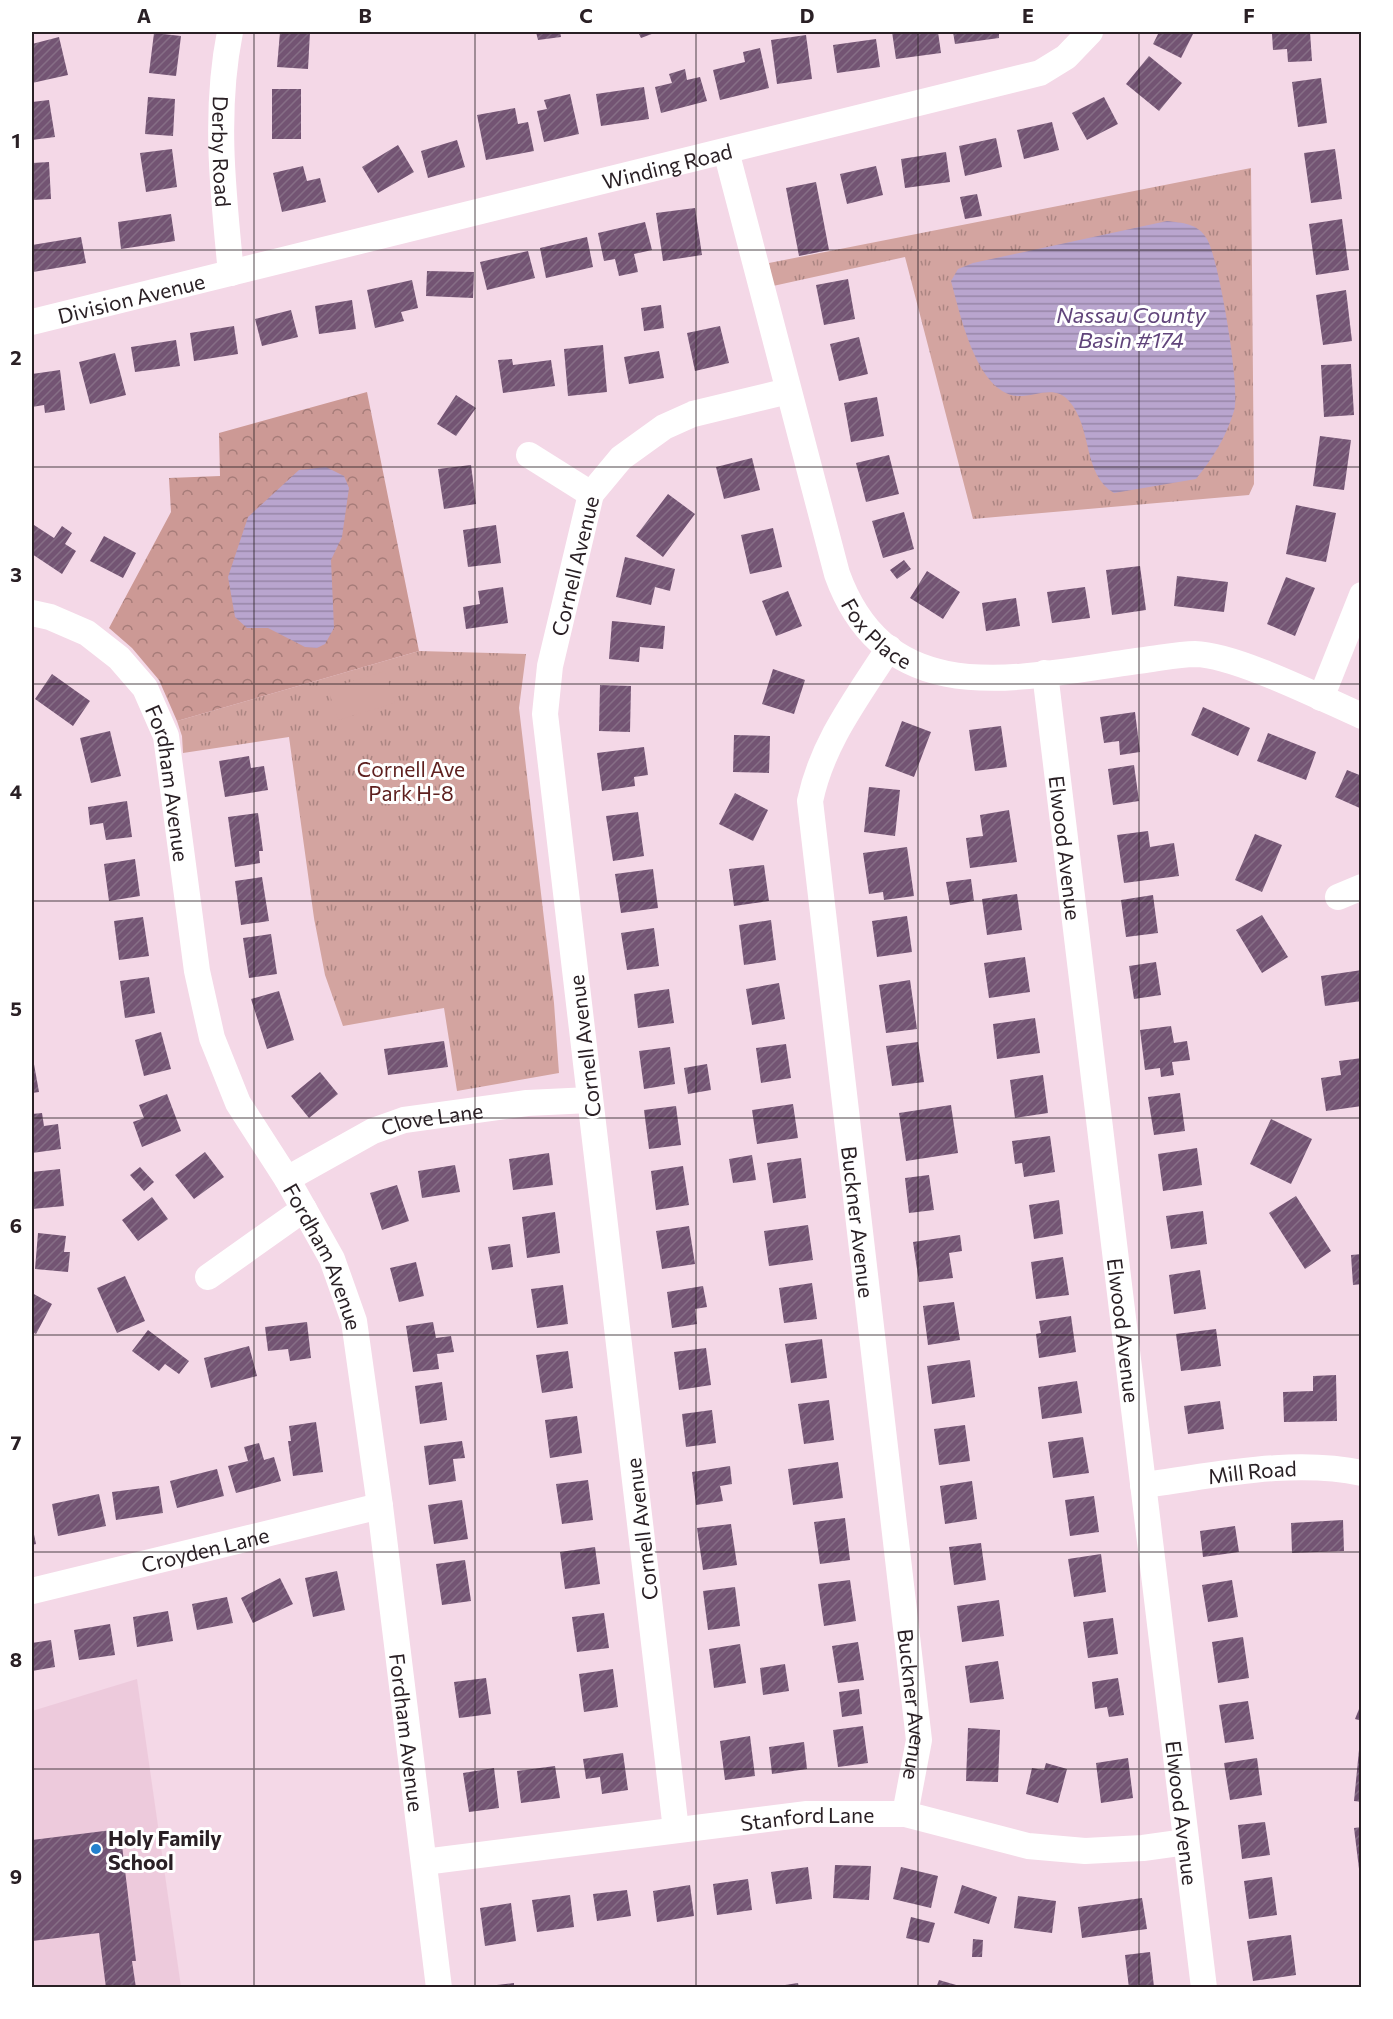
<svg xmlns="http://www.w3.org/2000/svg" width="1393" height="2019" font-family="Commissioner,sans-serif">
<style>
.built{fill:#edcadc}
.grass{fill:url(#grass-tufts)}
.forest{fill:url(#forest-crowns)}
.pitch{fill:#d3a4a0}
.water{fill:url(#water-rules)}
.building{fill:url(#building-hatch)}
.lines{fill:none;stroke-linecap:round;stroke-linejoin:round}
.minor{stroke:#fff;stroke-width:26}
.grid{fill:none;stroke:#2a2025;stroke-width:1.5;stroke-opacity:0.55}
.poi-dot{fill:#2380cd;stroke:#fff;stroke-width:2}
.labels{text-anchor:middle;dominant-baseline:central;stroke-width:6;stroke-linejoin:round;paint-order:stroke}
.street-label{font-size:21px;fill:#2a2025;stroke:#fff}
.park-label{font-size:21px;fill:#5e201f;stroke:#fff}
.poi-label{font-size:21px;font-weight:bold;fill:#2a2025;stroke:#fff;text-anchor:start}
.water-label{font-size:22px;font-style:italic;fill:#61457b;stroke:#fff}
.neatline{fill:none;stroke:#2a2025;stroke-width:2}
.grid-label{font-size:20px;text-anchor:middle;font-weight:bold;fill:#2a2025}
</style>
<defs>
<pattern id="grass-tufts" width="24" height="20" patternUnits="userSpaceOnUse" patternTransform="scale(1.5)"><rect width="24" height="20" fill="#d3a4a0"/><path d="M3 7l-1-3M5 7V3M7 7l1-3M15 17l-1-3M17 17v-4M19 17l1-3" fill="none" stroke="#ab8582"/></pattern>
<pattern id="forest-crowns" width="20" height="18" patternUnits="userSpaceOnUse" patternTransform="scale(1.5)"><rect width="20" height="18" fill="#cc9995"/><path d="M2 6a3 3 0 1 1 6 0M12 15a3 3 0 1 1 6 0" fill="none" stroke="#a67c79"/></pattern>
<pattern id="water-rules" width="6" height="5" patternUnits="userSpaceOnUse" patternTransform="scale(1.5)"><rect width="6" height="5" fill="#b9a5ce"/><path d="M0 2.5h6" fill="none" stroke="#9786a7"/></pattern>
<pattern id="building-hatch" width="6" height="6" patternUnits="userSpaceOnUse" patternTransform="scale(1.5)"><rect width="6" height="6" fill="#735473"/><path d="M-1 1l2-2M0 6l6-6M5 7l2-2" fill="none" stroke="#866e86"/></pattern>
</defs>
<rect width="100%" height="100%" fill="#f4d8e7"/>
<path class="built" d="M137,1679L181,1987L32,1988V1711Z"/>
<path class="grass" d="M1251,168L1254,484L1249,495L973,519L905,257L773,286L769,263Z
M419,651L526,654L519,708L554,1003L559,1073L457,1091L444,1008L343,1026L325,975L314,918L289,737L183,753L182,736L177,721Z"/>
<path class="forest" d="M367,392L419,651L177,721L159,680L132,648L109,628L171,512L169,478L220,476L219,433Z"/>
<path class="pitch" d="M385,671L395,703L338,720L328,689Z"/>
<path class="water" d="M1167,221C1182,223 1198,223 1207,239C1219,259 1241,390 1234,411C1226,437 1213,458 1196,479L1114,493C1082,474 1093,428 1069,401C1055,384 1035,397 1017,396C976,392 960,313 951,281L958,269L973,263Z
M326,467L344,476L349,488L342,537L331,560L334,628L325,644L317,648L305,647L268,628H247L235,617L228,577L248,517L299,470Z"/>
<path class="building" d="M280,32H310L308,69L277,67Z
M536,32H560L561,37L538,40Z
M638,32H657L641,38Z
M892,32H938L941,53L896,59Z
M953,32H999V38L955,44Z
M1159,32H1194L1181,58L1153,44Z
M1282,32H1310L1312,61L1288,62L1287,49L1273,50L1272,34H1282Z
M154,33L181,36L176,76L149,73Z
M806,35L812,79L777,84L771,40Z
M59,37L68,75L32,83V44Z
M876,39L880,67L837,73L833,45Z
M760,48L769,88L720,100L713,70L745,62L743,52Z
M1149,56L1182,83L1159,111L1126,84Z
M685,69L687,80L700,77L707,101L661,113L655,87L672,83L669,74Z
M1321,78L1327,123L1298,127L1292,82Z
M644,87L649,119L601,126L596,94Z
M272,89H301V139H272Z
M570,94L579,134L544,142L537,111L547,109L544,100Z
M148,97L175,99L173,136L145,134Z
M1104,97L1118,124L1087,140L1072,113Z
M49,100L55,137L32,140V102Z
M515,108L518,124L528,122L534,151L486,160L477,115Z
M1052,122L1059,150L1024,159L1017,130Z
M996,138L1002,167L965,176L959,146Z
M457,140L465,167L428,178L421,151Z
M398,145L414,172L378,193L362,167Z
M172,149L177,187L146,192L140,153Z
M1335,149L1342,199L1311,203L1304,153Z
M946,152L950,182L905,188L901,159Z
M49,162L51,199L32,200V163Z
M303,166L307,181L320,178L326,202L282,212L273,173Z
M876,166L883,195L847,204L840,174Z
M816,182L829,250L799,256L786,188Z
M977,194L982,216L965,219L960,197Z
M695,208L702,255L663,261L656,213Z
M171,214L175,241L121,249L118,222Z
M1342,219L1349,270L1316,275L1309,224Z
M645,222L652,250L634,254L638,272L619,276L615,259L604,261L598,233Z
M81,237L86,263L33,272L32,245Z
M587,237L593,267L546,278L540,248Z
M528,251L535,278L487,290L480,262Z
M427,271L474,272L473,298L426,296Z
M848,279L855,319L824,325L816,285Z
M412,280L418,308L401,312L404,321L375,328L367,290Z
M1346,290L1352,341L1323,345L1316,295Z
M352,300L356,329L319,334L315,306Z
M661,305L664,328L644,331L641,308Z
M291,310L298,337L262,346L255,319Z
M234,326L238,354L194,361L190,333Z
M720,326L729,363L695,371L687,333Z
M859,337L868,374L839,381L830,344Z
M176,340L180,366L135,372L131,347Z
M603,345L607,392L568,396L564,349Z
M659,351L664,378L629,384L624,357Z
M115,353L126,395L90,404L79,362Z
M512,359L513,365L551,360L555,386L503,393L498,360Z
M1351,364L1354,415L1324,417L1321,365Z
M60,370L65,410L45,413L44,405L32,407V374Z
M456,395L476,408L456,436L437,424Z
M877,397L884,436L851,442L844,403Z
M1320,436L1351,440L1344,490L1313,486Z
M889,455L899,494L866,502L856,463Z
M752,458L760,490L724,499L716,467Z
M471,465L476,504L444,509L438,469Z
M668,494L695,514L663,557L636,536Z
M1296,505L1336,513L1326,562L1286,554Z
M904,512L914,549L883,558L872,521Z
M34,525L54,538L62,526L72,533L65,544L76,551L62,574L32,554Z
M496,525L501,563L468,567L463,530Z
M773,528L782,567L750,574L741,535Z
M104,536L136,553L123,578L90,561Z
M625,557L675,569L670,591L655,587L651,605L616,597Z
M904,560L911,569L897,579L890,570Z
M1140,566L1146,610L1112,615L1106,570Z
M927,571L960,592L943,619L910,598Z
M1177,576L1228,582L1224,612L1174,606Z
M1286,577L1315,588L1295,636L1267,624Z
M503,587L508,623L466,629L463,607L480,604L478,591Z
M1085,587L1090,618L1052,623L1047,592Z
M788,591L802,626L776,636L762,601Z
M1016,598L1020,626L986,631L982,603Z
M612,621L665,626L663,649L640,647L639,662L609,659Z
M773,669L805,680L794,714L762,704Z
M52,674L90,701L73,726L35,699Z
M600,685L631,686L630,732L599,731Z
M1203,707L1250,728L1238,756L1191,735Z
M1135,712L1140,752L1120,755L1119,741L1104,743L1100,717Z
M902,721L931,732L914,777L885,766Z
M1001,726L1007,767L975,771L969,730Z
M110,731L121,776L91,783L80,738Z
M1268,733L1316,752L1306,780L1257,761Z
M734,735L770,736L769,773L733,772Z
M644,747L648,775L634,777L635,786L602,791L597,753Z
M249,756L251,768L264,766L268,790L225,797L219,761Z
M1134,765L1139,801L1113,805L1108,769Z
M1347,770L1362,776V809L1335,797Z
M869,787L900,790L895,836L864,832Z
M735,793L768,810L753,841L719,824Z
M127,801L132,837L106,840L103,823L90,825L88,807Z
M1009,810L1017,862L970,868L966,838L983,836L980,815Z
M638,812L644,856L613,861L606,816Z
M258,813L263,851H259L260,863L235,867L228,817Z
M1148,831L1150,847L1174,843L1179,876L1124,883L1117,835Z
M1255,834L1282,845L1262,892L1235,880Z
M907,847L914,896L884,900L883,892L869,894L863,853Z
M135,859L140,896L109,901L104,864Z
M764,865L769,901L734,906L729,869Z
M653,869L658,908L621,913L615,874Z
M262,877L269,921L241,925L235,881Z
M971,879L974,901L950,905L946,882Z
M1017,894L1022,930L987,935L982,899Z
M1153,895L1158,933L1126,937L1121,900Z
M1262,915L1288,957L1262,973L1236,930Z
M907,916L912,952L877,957L872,921Z
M143,917L149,956L119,960L114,921Z
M771,920L776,960L744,965L739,925Z
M654,928L659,966L627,970L621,933Z
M271,934L277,974L249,978L243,938Z
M1025,957L1030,992L989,998L984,963Z
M1156,962L1161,995L1134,999L1129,966Z
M1362,970V1001L1325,1006L1321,976Z
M149,977L155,1013L125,1018L120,981Z
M910,980L917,1029L886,1033L879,985Z
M779,983L785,1019L752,1025L746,989Z
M669,989L674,1023L638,1028L634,994Z
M279,991L294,1040L267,1049L251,999Z
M1035,1018L1040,1053L997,1059L993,1024Z
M1171,1026L1174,1043L1187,1041L1190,1060L1172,1062L1174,1075L1161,1077L1160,1068L1145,1070L1140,1030Z
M161,1032L171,1069L144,1076L135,1040Z
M444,1041L448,1067L388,1075L384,1049Z
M918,1042L924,1082L892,1086L886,1046Z
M786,1044L791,1078L761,1083L756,1048Z
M670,1047L675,1084L644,1089L639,1051Z
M32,1053L39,1092L32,1093Z
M1362,1058V1106L1326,1111L1321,1078L1341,1075L1339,1061Z
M707,1064L711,1090L688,1094L684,1068Z
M320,1072L338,1094L309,1118L291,1096Z
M1043,1075L1048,1113L1015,1118L1010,1080Z
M1180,1093L1185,1131L1154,1135L1148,1097Z
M167,1094L181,1131L142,1147L133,1122L144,1118L139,1105Z
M793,1104L798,1138L757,1144L752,1110Z
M951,1105L958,1153L906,1161L899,1113Z
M676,1106L681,1145L649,1149L644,1110Z
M42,1113L44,1126L58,1124L61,1149L32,1153V1114Z
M1271,1119L1312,1139L1291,1184L1250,1164Z
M1050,1136L1055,1172L1024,1177L1022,1163L1015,1164L1012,1141Z
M1197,1148L1202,1185L1163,1191L1158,1154Z
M205,1152L224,1177L194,1199L175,1175Z
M549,1153L553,1185L513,1190L509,1159Z
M752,1155L756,1180L733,1183L729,1159Z
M801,1158L806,1198L773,1203L767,1163Z
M455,1165L460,1192L422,1198L418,1171Z
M683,1166L689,1205L656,1210L651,1171Z
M140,1167L154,1182L144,1191L130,1175Z
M60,1169L64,1206L32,1209V1172Z
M929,1175L934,1210L909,1213L905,1178Z
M397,1185L409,1221L382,1230L370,1193Z
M1296,1196L1331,1251L1305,1269L1269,1213Z
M152,1197L168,1219L138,1241L122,1220Z
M1059,1200L1063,1234L1034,1239L1029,1205Z
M1203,1211L1207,1244L1171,1249L1166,1216Z
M555,1212L560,1253L527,1258L522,1217Z
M808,1225L813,1260L769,1266L764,1231Z
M689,1226L695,1264L662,1269L656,1231Z
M38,1233L66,1236L64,1252H70L68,1272L35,1269Z
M960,1235L962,1251L949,1253L953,1278L919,1282L913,1242Z
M510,1244L513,1267L492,1270L488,1247Z
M1362,1254V1284L1353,1285L1351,1255Z
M1063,1257L1069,1295L1036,1299L1031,1262Z
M416,1262L424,1296L399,1302L390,1268Z
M1200,1270L1206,1309L1174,1314L1169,1275Z
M125,1276L145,1321L117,1333L97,1288Z
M812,1283L817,1319L784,1323L779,1288Z
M563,1285L568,1324L537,1328L531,1289Z
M703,1286L707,1307L695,1309L697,1324L672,1328L667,1292Z
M32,1293L52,1304L36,1334L32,1332Z
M954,1302L960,1340L928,1345L923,1306Z
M1071,1316L1076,1352L1039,1358L1036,1334L1041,1333L1039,1321Z
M307,1322L311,1358L290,1361L288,1349L268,1351L265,1327Z
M433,1322L436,1338L451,1336L454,1352L437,1354L439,1369L413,1372L406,1326Z
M1216,1329L1221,1366L1181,1371L1176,1334Z
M148,1330L189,1361L179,1374L165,1364L159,1371L132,1351Z
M822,1339L827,1378L791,1383L785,1344Z
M249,1346L257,1376L211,1388L204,1358Z
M706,1348L711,1385L679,1390L674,1352Z
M568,1351L573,1388L542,1393L536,1355Z
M970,1360L975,1397L932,1404L927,1366Z
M1336,1375L1337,1421L1284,1422L1283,1392L1313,1391V1376Z
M1077,1381L1082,1413L1042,1419L1038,1387Z
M442,1382L447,1420L420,1424L415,1386Z
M829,1400L834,1440L804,1444L798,1404Z
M1220,1401L1224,1429L1188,1434L1184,1406Z
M712,1410L716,1443L686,1447L682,1414Z
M577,1416L582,1453L550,1458L545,1420Z
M316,1422L323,1472L293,1476L288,1441H291L289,1426Z
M965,1425L970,1461L939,1465L934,1429Z
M1083,1437L1089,1473L1053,1478L1048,1442Z
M462,1441L465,1458L453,1459L456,1481L429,1485L424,1446Z
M259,1443L264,1460L274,1457L281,1481L236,1493L228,1466L248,1461L244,1447Z
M838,1462L843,1498L793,1505L788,1469Z
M730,1466L732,1484L720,1486L723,1501L696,1505L692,1472Z
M217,1469L224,1496L177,1508L170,1481Z
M588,1480L593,1520L562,1524L556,1484Z
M972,1481L977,1519L945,1524L940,1486Z
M159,1486L163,1513L116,1520L112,1492Z
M99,1494L106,1526L58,1536L52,1504Z
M1094,1496L1099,1532L1070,1536L1065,1500Z
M462,1500L468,1539L434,1544L428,1505Z
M845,1518L850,1560L820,1564L814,1522Z
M1343,1520L1344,1551L1292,1553L1291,1523Z
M731,1524L737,1565L703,1570L697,1528Z
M32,1525L36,1544L32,1545Z
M1235,1526L1239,1552L1203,1557L1200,1531Z
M981,1543L986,1580L954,1585L949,1547Z
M595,1547L600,1584L565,1589L560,1552Z
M1101,1554L1106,1592L1074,1597L1068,1559Z
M465,1560L471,1601L442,1605L436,1564Z
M337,1571L345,1610L313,1617L305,1578Z
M280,1578L293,1604L253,1623L241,1598Z
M850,1580L856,1621L824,1626L818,1584Z
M1232,1580L1238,1617L1208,1622L1202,1585Z
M735,1587L740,1626L708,1630L703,1591Z
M227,1597L233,1623L197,1630L192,1604Z
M999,1600L1004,1636L962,1642L957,1606Z
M168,1611L173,1641L137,1647L133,1617Z
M604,1613L609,1648L577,1652L572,1617Z
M1113,1618L1118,1654L1088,1658L1083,1622Z
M110,1624L115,1655L79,1660L74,1630Z
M1243,1637L1249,1678L1218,1683L1212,1642Z
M51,1640L55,1667L32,1671V1643Z
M858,1642L864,1680L838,1683L832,1646Z
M740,1644L746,1683L714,1688L709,1649Z
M998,1661L1004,1699L970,1703L965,1666Z
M785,1664L789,1691L763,1695L760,1668Z
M613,1669L618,1707L584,1712L579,1674Z
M486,1678L491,1714L459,1718L454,1682Z
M1118,1678L1124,1715L1109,1717L1107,1707L1095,1709L1092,1682Z
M859,1689L862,1714L842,1717L839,1692Z
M1248,1701L1254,1739L1225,1743L1219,1705Z
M1361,1704H1362V1721L1355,1719Z
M863,1726L868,1763L838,1767L833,1730Z
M968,1728L1000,1730L998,1782L966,1781Z
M750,1736L755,1776L725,1780L720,1741Z
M804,1742L807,1769L772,1774L769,1747Z
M1359,1750L1362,1751V1802L1354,1801Z
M623,1753L628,1790L602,1794L600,1777L586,1779L583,1759Z
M1128,1758L1133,1798L1101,1803L1096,1763Z
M1257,1758L1262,1795L1230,1800L1224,1763Z
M1046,1763L1067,1769L1058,1803L1026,1794L1032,1768L1044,1770Z
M555,1766L560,1798L521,1803L517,1771Z
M494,1768L499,1808L469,1812L463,1773Z
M1265,1822L1270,1855L1242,1859L1238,1825Z
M1362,1827V1877H1360L1354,1828Z
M120,1829L136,1961H132L136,1988H106L99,1933L32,1941V1840Z
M835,1865L871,1866L869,1900L833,1898Z
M808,1867L812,1899L776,1904L771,1872Z
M901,1867L938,1876L931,1908L893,1899Z
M1272,1877L1277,1915L1249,1919L1244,1881Z
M748,1879L752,1910L717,1915L713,1884Z
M690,1885L694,1916L657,1922L653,1891Z
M962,1885L997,1897L989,1924L954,1913Z
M627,1890L631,1916L597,1921L593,1894Z
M570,1895L574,1927L537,1932L532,1900Z
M1018,1896L1056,1901L1052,1933L1014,1928Z
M1142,1898L1147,1929L1082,1938L1078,1907Z
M511,1903L516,1941L485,1946L480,1908Z
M911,1917L935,1923L929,1943L906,1938Z
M1291,1935L1296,1975L1253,1981L1247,1941Z
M973,1939L983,1940L982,1957H972Z
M1150,1952L1154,1987L1129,1988L1125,1955Z
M939,1980L963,1987V1988H936Z
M514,1983V1988H489L488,1986Z
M798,1983L799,1988H785V1985Z"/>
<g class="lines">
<g class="minor">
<path id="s1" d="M230,32C214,112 223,192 231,273"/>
<path id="s2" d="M726,151L837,574C889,718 1028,675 1145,660C1161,658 1179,654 1195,654C1236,655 1321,698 1362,716"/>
<path id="s3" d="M32,322L1040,73L1066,57L1090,32"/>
<path d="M529,455L591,494"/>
<path id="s4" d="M32,613L50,617L87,633L119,658L145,688L166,736L197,971L212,1038L238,1103L287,1179L332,1259L354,1321L380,1506L439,1988"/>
<path id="s5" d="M889,648C857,698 822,743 810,801L919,1740L905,1814"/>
<path id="s6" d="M1045,673L1204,1988"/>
<path d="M1321,698L1362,595"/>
<path d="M1338,897L1362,887"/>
<path id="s7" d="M287,1179L373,1131L404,1120L527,1103L590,1100"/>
<path d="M208,1277L304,1209"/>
<path id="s8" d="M1143,1485C1214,1476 1291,1458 1362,1473"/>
<path id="s9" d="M32,1591L380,1506"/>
<path id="s10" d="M676,1830L545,714L550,666L591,494L621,458L664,427L693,414L788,391"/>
<path id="s11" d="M424,1862L807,1814H905L1028,1846L1085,1851L1143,1848L1186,1842"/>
</g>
</g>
<path class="grid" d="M254,32V1988M475,32V1988M696,32V1988M918,32V1988M1139,32V1988M32,250H1362M32,467H1362M32,684H1362M32,901H1362M32,1118H1362M32,1335H1362M32,1552H1362M32,1769H1362"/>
<circle class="poi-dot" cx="96" cy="1849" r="6"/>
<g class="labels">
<g class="street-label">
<text stroke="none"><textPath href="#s1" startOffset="120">Derby Road</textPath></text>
<text stroke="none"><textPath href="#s3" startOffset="654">Winding Road</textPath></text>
<text stroke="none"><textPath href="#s3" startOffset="102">Division Avenue</textPath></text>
<text stroke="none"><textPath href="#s10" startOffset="1275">Cornell Avenue</textPath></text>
<text stroke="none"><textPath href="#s2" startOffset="510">Fox Place</textPath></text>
<text stroke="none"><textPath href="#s4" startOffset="238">Fordham Avenue</textPath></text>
<text stroke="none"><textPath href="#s6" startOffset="176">Elwood Avenue</textPath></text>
<text transform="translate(584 1046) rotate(-97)">Cornell Avenue</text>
<text stroke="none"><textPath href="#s7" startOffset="159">Clove Lane</textPath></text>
<text stroke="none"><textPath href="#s5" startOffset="597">Buckner Avenue</textPath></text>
<text stroke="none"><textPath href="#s4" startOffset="744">Fordham Avenue</textPath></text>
<text stroke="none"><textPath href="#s6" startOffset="662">Elwood Avenue</textPath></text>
<text stroke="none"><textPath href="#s8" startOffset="110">Mill Road</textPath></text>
<text transform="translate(641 1529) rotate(-97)">Cornell Avenue</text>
<text stroke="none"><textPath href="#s9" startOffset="178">Croyden Lane</textPath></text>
<text stroke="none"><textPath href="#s5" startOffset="1083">Buckner Avenue</textPath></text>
<text stroke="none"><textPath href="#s4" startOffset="1230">Fordham Avenue</textPath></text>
<text stroke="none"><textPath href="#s6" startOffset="1148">Elwood Avenue</textPath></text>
<text stroke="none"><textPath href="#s11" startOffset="386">Stanford Lane</textPath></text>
</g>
<g class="park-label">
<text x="411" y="768">Cornell Ave<tspan x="411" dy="24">Park H-8</tspan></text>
</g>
<g class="poi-label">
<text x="108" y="1837">Holy Family<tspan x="108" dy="24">School</tspan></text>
</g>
<g class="water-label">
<text x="1131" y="314">Nassau County<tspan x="1131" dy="25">Basin #174</tspan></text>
</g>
</g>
<rect width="1393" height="2019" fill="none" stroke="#ffffff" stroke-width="66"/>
<rect x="33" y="33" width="1327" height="1953" class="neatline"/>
<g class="grid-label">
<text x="144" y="23">A</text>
<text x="365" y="23">B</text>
<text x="586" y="23">C</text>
<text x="807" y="23">D</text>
<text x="1028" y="23">E</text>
<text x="1249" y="23">F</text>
<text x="16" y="148">1</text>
<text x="16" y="365">2</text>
<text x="16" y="582">3</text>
<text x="16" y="799">4</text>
<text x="16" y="1016">5</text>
<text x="16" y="1233">6</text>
<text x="16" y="1450">7</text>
<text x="16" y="1667">8</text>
<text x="16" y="1884">9</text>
</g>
</svg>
